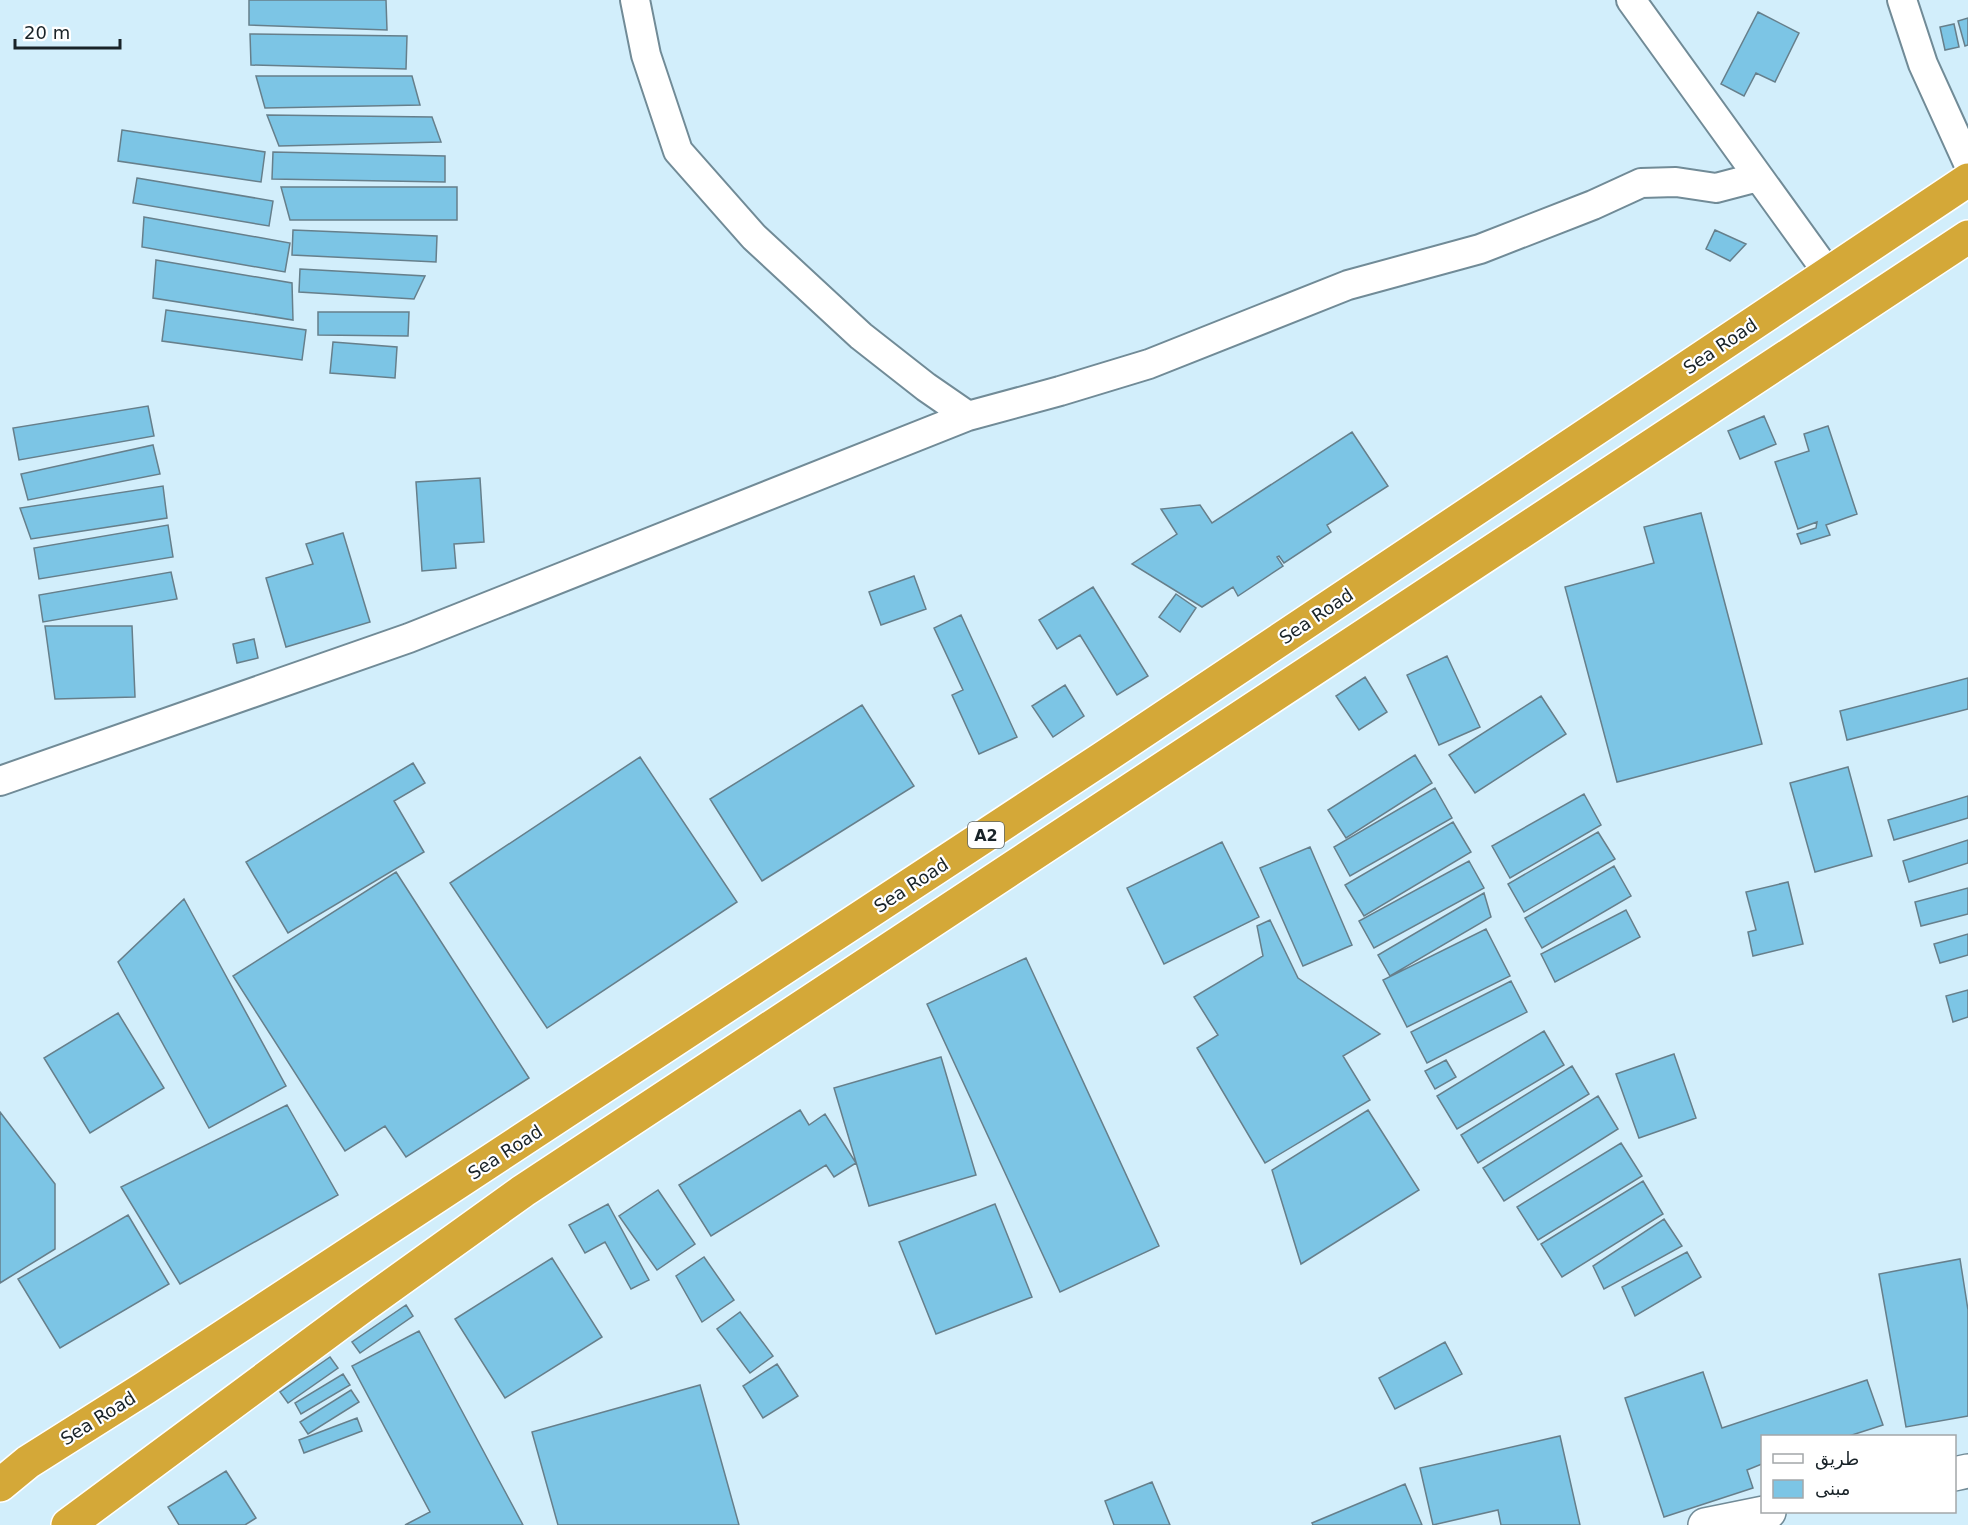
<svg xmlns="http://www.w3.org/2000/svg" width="1968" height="1525" font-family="'DejaVu Sans','Noto Naskh Arabic',sans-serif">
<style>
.building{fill:#7cc5e5;stroke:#667f8b;stroke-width:1.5}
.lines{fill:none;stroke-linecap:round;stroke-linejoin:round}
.minor-casing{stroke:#718b97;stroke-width:32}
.secondary-casing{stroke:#718b97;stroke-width:36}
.trunk-casing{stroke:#fff;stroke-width:36}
.minor{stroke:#fff;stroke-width:28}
.secondary{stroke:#fff;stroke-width:33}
.trunk{stroke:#d4a838;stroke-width:33}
.labels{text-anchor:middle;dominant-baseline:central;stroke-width:4.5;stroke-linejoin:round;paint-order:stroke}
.shield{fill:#fff;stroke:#5e6568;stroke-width:1.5}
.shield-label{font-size:16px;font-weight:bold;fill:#192328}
.street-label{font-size:18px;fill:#192328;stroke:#fff}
</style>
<rect width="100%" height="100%" fill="#d2eefb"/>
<path class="building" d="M249,0H386L387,30L249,25Z
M1758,12L1799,33L1775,82L1756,73L1744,96L1721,84Z
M1968,18V45L1965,46L1958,21Z
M1954,24L1959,47L1945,50L1940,27Z
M250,34L407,36L406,69L251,65Z
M256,76H412L420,105L265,108Z
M267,115L432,117L441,142L279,146Z
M122,130L265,152L261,182L118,161Z
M273,152L445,156V182L272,179Z
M137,178L273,201L269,226L133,203Z
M281,187H457V220H290Z
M144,217L290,243L285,272L142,247Z
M293,230L437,236L436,262L292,255Z
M1715,230L1746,244L1730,261L1706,249Z
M156,260L292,283L293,320L153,298Z
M300,269L425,276L414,299L299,292Z
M166,310L306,330L302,360L162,341Z
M318,312H409L408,336L318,335Z
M333,342L397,347L395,378L330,373Z
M148,406L154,436L19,460L13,428Z
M1764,416L1776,444L1740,459L1728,431Z
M1828,426L1857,514L1826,525L1830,535L1801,544L1797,534L1816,528L1817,522L1798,529L1775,462L1809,451L1804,434Z
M1352,432L1388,486L1327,525L1331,532L1284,563L1279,556L1277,557L1283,566L1238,596L1233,587L1202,607L1132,564L1177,534L1161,509L1200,505L1212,523Z
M153,445L160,474L28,500L21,474Z
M480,478L484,542L454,544L456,568L422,571L416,482Z
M163,486L167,518L31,539L20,508Z
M1701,513L1762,744L1617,782L1565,587L1654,563L1644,527Z
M168,525L173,557L39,579L34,548Z
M343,533L370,622L286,647L266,578L313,564L306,544Z
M171,572L177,599L43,622L39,595Z
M914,576L926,609L881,625L869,592Z
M1093,587L1148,676L1117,695L1080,635L1057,649L1039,620Z
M1176,594L1196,608L1180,632L1159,617Z
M961,615L1017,737L979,754L952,695L963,690L934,628Z
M45,626H132L135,697L55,699Z
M254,639L258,658L237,663L233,644Z
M1447,656L1480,727L1439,745L1407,675Z
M1365,677L1387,712L1359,730L1336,696Z
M1968,678V709L1847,740L1840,711Z
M1065,685L1084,716L1053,737L1032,706Z
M1541,696L1566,734L1475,793L1449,755Z
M862,705L914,786L762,881L710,799Z
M1415,755L1432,783L1346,838L1328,810Z
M640,757L737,902L547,1028L450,883Z
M413,763L425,783L394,801L424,852L288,933L246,862Z
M1848,767L1872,856L1815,872L1790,783Z
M1435,788L1452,818L1350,876L1334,847Z
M1584,794L1601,825L1510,878L1492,846Z
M1968,796V818L1894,840L1888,820Z
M1453,822L1471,852L1364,916L1345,885Z
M1598,832L1615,859L1524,912L1508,884Z
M1968,840V863L1909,882L1903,861Z
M1222,842L1259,917L1164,964L1127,888Z
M1310,847L1352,945L1303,966L1260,868Z
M1469,861L1484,888L1374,948L1359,921Z
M1614,866L1631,896L1542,948L1525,918Z
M396,872L529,1078L406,1157L385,1126L345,1151L233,976Z
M1788,882L1803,944L1753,956L1748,932L1756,930L1746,892Z
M1968,888V914L1921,926L1915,902Z
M1484,893L1491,917L1390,976L1378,955Z
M184,899L286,1086L209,1128L118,962Z
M1626,910L1640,937L1555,982L1541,954Z
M1270,920L1298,978L1380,1034L1343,1056L1370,1100L1265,1163L1197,1048L1218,1035L1194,997L1263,956L1257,926Z
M1486,929L1510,976L1407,1027L1383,980Z
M1968,934V955L1940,963L1934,944Z
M1026,958L1159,1246L1060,1292L927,1004Z
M1511,981L1527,1012L1427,1063L1411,1032Z
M1968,990V1017L1953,1022L1946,996Z
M118,1013L164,1088L90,1133L44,1058Z
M1544,1031L1564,1065L1457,1129L1437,1096Z
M1674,1054L1696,1118L1639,1138L1616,1074Z
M941,1057L976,1175L869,1206L834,1088Z
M1446,1060L1456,1077L1435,1089L1425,1071Z
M1572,1066L1589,1094L1478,1163L1461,1135Z
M1598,1096L1618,1129L1504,1201L1483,1168Z
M287,1105L338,1195L180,1284L121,1187Z
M800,1110L809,1125L825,1114L856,1163L834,1177L826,1165L711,1236L679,1185Z
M1368,1110L1419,1190L1301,1264L1272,1170Z
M0,1112L55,1184V1249L0,1283Z
M1621,1143L1642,1176L1538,1240L1517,1207Z
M1643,1181L1663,1214L1562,1277L1541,1244Z
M658,1190L695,1244L657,1270L619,1216Z
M608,1204L649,1280L631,1289L605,1242L585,1253L569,1225Z
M995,1204L1032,1297L936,1334L899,1242Z
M128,1215L169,1284L60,1348L18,1279Z
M1664,1219L1682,1246L1604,1289L1593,1266Z
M1687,1252L1701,1277L1635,1316L1622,1287Z
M704,1257L734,1300L702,1322L676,1276Z
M552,1258L602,1337L505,1398L455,1319Z
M1960,1259L1968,1310V1416L1906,1427L1879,1274Z
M406,1305L413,1316L360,1353L352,1342Z
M740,1312L773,1356L750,1373L717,1329Z
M419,1331L523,1525H405L430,1512L352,1366Z
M1445,1342L1462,1374L1395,1409L1379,1378Z
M330,1357L338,1368L288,1403L280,1392Z
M777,1364L798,1396L763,1418L743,1386Z
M1703,1372L1722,1428L1867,1380L1883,1425L1849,1436H1762V1464L1747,1470L1753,1488L1664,1517L1625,1398Z
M343,1374L350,1385L301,1414L295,1403Z
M700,1385L739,1525H558L532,1432Z
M351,1390L359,1402L308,1434L300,1422Z
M357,1418L362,1431L304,1453L299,1440Z
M1560,1436L1580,1525H1501L1498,1510L1433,1525L1420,1468Z
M226,1471L256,1518L245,1525H179L168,1507Z
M1152,1482L1170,1525H1114L1105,1501Z
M1405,1484L1422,1525H1313L1312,1523Z"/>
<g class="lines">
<g class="minor-casing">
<path id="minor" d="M635,0L646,55L678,151L754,237L861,336L926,387L968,416L1060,391L1149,364L1348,285L1480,249L1593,205L1641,183L1676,182L1716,188L1758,177
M1631,0L1828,273
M1902,0L1923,64L1968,163
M0,781L409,638L968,416"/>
</g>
<g class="secondary-casing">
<path id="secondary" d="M1954,1474L1968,1471
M1705,1525L1769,1512"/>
</g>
<g class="trunk-casing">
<path id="trunk" d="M0,1485L28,1462L145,1388L1103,758L1968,180
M68,1525L363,1306L523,1191L1968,237"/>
</g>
<use href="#minor" class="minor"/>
<use href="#secondary" class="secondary"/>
<use href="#trunk" class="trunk"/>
</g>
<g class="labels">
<rect class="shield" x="968" y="822" width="36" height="26" rx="4.5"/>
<g class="shield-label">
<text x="986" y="835">A2</text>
</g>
<g class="street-label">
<text transform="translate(1720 346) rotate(-34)">Sea Road</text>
<text transform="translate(1316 616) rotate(-34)">Sea Road</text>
<text transform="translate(911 885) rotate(-33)">Sea Road</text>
<text transform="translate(505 1152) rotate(-33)">Sea Road</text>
<text transform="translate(98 1418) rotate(-32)">Sea Road</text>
</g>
</g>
<rect x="1761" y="1435" width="195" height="78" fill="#ffffff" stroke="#a3a7a9" stroke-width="1.5"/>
<rect x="1773" y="1454" width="30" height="9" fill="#ffffff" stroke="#a3a7a9" stroke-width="1.5"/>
<text x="1815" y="1465" font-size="18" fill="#192328">طريق</text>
<rect x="1773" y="1480" width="30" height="18" fill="#7cc5e5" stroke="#a3a7a9" stroke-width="1.5"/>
<text x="1815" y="1495" font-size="18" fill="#192328">مبنى</text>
<path d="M15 39v9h105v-9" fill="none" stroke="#192328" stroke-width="3"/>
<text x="24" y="39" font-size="18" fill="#192328" stroke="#ffffff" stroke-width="4.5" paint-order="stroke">20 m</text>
</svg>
